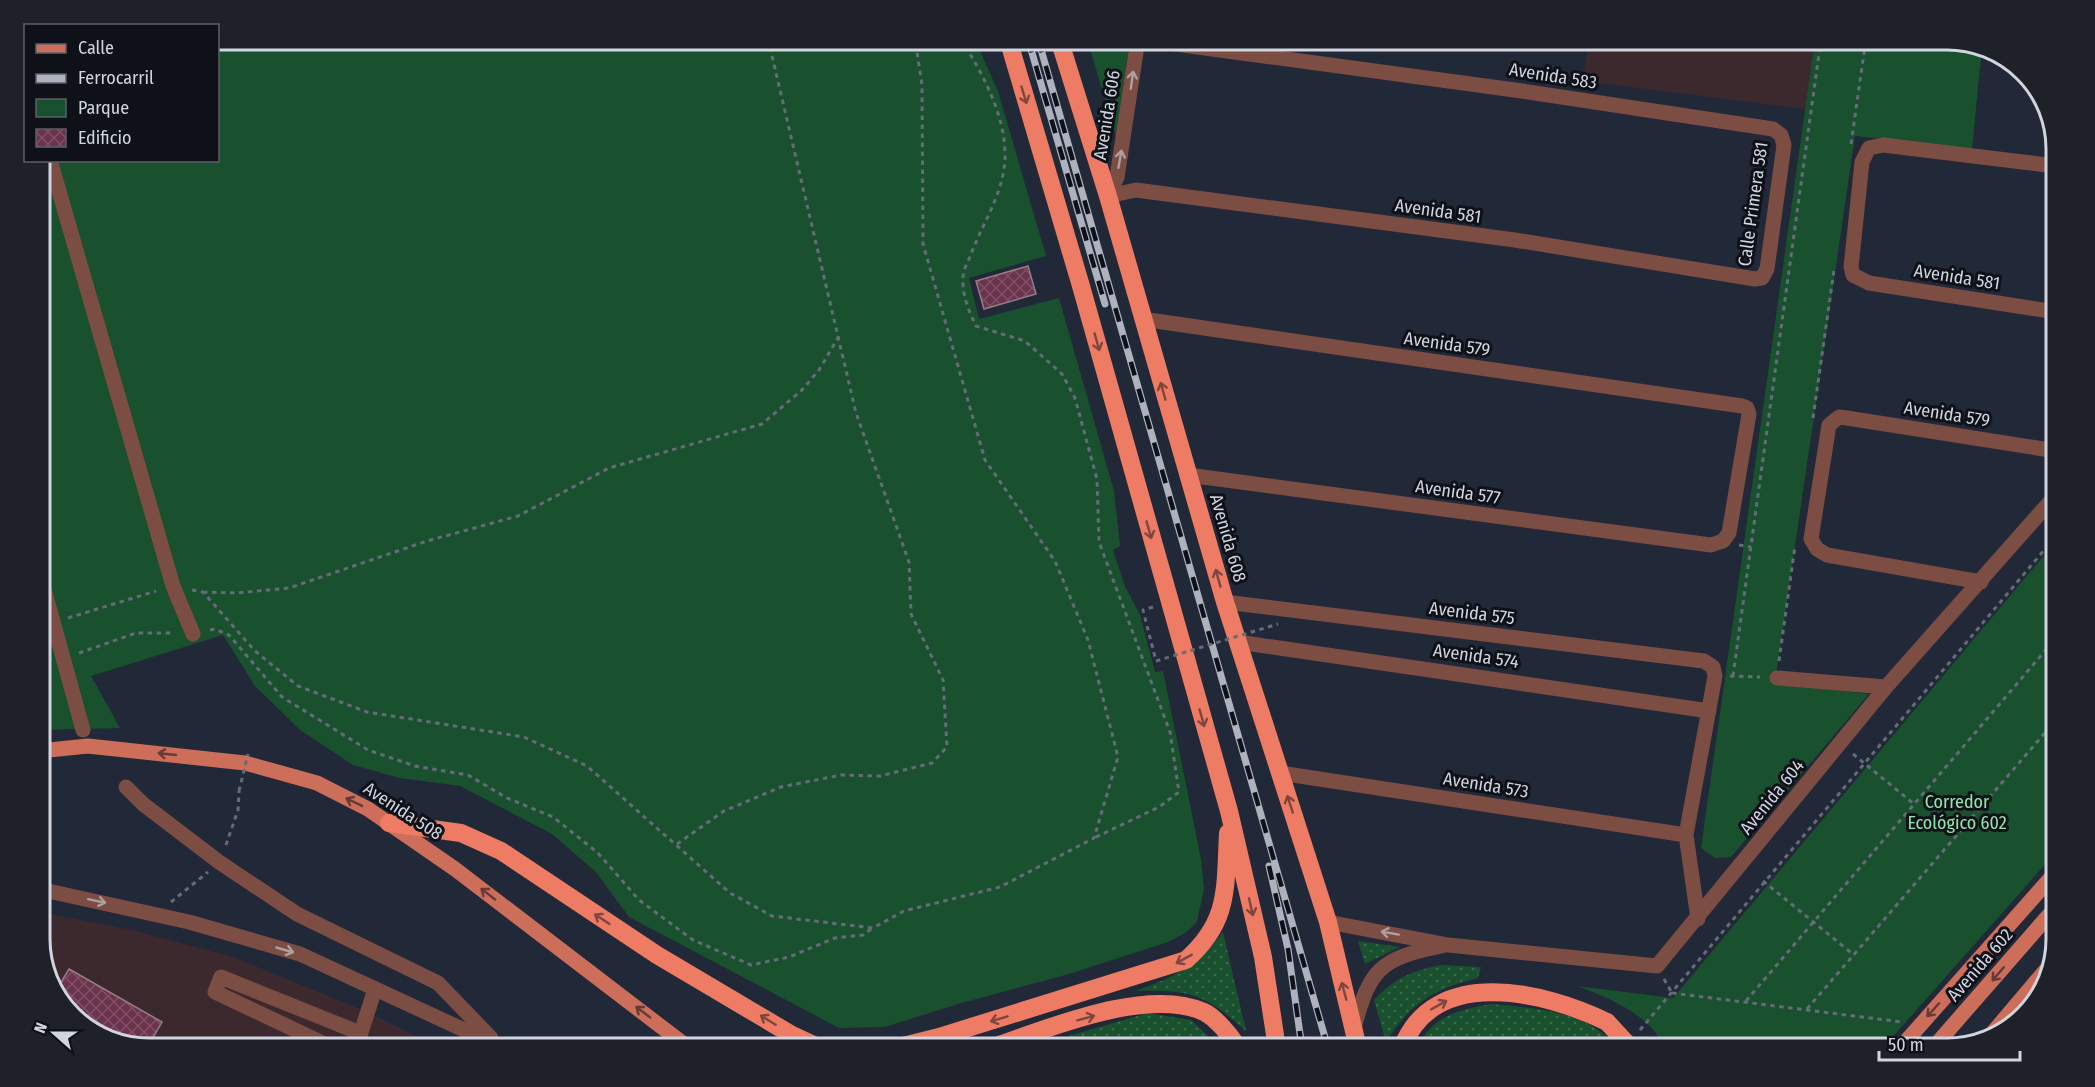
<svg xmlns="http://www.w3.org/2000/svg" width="2095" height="1087" font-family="'Fira Sans Condensed',sans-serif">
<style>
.education{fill:#3c292e}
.grass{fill:url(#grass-dots)}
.green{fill:#19512e}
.building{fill:url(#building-cross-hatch);stroke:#957d86;stroke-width:1.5}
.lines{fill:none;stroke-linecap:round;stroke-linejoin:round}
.path{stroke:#656b79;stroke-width:3;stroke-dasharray:4.5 4.5;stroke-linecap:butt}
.minor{stroke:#7c4d43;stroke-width:15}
.major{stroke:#cd6e5b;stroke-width:15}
.highway{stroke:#ee7b64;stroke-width:18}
.rail-casing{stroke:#aeb2be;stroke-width:7}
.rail{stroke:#0e1118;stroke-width:4.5;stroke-dasharray:14;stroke-linecap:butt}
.path-bridge{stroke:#656b79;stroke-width:3;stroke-dasharray:4.5 4.5;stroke-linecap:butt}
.highway-bridge{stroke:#ee7b64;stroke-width:18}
.oneway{stroke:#af9fa1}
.oneway2{stroke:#7e463e}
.oneway3{stroke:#643b36}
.labels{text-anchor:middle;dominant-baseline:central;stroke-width:6;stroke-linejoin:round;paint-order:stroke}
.street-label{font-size:18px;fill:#d1d5e0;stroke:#0e1118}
.park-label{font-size:18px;fill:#92e5aa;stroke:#0e1118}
.rim{fill:none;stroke:#d1d5e0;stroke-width:3}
</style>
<defs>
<pattern id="grass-dots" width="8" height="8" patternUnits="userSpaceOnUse" patternTransform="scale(1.5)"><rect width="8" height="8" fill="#19512e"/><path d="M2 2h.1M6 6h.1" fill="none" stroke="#39694c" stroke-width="1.8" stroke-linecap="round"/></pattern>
<pattern id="building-cross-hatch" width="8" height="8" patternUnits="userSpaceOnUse" patternTransform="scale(1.5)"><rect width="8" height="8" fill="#6b334c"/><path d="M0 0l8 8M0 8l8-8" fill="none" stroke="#7f5066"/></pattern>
</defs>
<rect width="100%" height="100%" fill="#212838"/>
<path class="education" d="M1589,39H1815L1806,109L1583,81Z
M39,912L132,930L233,957L367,1012L439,1048H148L100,1037L57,999L39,946Z"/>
<path class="grass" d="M1223,932L1246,1031C1204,994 1192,990 1136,991C1175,976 1197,967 1223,932Z
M1358,941L1400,947L1365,964Z
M1442,965L1481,967L1478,978C1436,988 1409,1004 1386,1042L1374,1000C1395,978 1413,970 1442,965Z
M1490,1004C1532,1008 1590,1010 1616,1048H1418C1431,1016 1458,1010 1490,1004Z
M1148,1013L1191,1020L1221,1048H1027Z"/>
<path class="green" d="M218,39H969L979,49L998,91L1046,256L969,278L979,319L1059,298L1114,491L1120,546L1113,550L1125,586L1140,615L1155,672L1163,671L1201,859L1204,889L1197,922L1185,933L1168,942L1069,974L958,1004L885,1027L839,1028L629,917L596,872L552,834L460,786L400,778L353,765L300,730L255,686L223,635L91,676L120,728L39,730V161L218,160Z
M1087,39H1130L1116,136Z
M1815,39H1947L1982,47L1972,149L1855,136L1775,683L1869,694L1731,857L1715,858L1701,848Z
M2056,541V852L1883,1048H1664C1652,1015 1607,997 1577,986L1673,998Z"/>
<path class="building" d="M1028,266L1036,294L984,309L976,281Z
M69,969L162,1022L147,1048L138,1046L57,999L55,992Z"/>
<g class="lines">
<path class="path" d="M961,39C982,73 1004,112 1005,153C1006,191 982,223 970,257C967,263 963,271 963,278C962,296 969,311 976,326L1025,341L1062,374L1075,398L1097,479L1099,542L1170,732L1179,792L1159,807L1094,838
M1851,144L1866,39
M1813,418L1834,270
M1739,545L1751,547
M192,590L203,592L255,651L298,686L367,712L524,737L587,766L730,893L772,916L873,928L904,911L1000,887L1094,838L1118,757L1088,640L1055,561L985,460L923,244L922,85L915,39
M203,592L236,593L289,588L427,541L518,516L609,468L762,424L802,390L819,370L839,336
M1153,607L1143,610L1156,661
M68,618L156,591
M210,630L215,629L229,635L282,697L368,750L415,766L468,775L507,798L553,817L598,853L639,900L693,940L751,965L789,957L835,938L863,935L871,929
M79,653L136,633H174
M1779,661L1795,546
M39,666L46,663
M1730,676L1760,677
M1733,676L1821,39
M1853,754L1914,804
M677,844L724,811L781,787L841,775L880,776L932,763L947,747L943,680L911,614L909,562L856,413L768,39
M226,845L238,810L239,791
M1763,881L1854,955
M171,902L208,872
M1664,979L1672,993
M1672,993L1902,1022
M1746,1001L2056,638
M1807,1009L2056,720
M1640,1030L2056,536"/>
<path class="minor" d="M50,160L173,586L193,634
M2056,166L1883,145L1869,148L1862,162L1851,267L1853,275L1869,283L2056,312
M1108,196L1136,190L1515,240L1755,279L1762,278L1767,269L1784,145L1781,135L1773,129L1522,91L1139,39
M1108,196L1117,177L1138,39
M1142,319L1742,406L1747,408L1749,414L1729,533L1723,541L1711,545L1188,475
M39,571L83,730
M1981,582L1827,555L1817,549L1811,539L1829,425L1839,417L1847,418L2056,451
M1225,602L1704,661L1713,667L1715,676L1686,835L1698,919
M1238,642L1709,711
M1777,678L1886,687
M1280,773L1686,835
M126,787L143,804L219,862L297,914L438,983L491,1038
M39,889L189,922L300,954L503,1048
M1328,922L1448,945L1657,966L1886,687L2056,495
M1354,1028C1370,968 1381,958 1442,946
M333,1048L215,992L221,977L360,1033
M356,1048L375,989"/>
<path class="major" d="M39,751L88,746L245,763L317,783L368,809L455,869L689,1048
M1989,1037L2050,965
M1900,1048L2056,872
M1933,1048L2056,907"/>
<path class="highway" d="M1008,39L1081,286L1229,811L1263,957L1277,1048
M1059,39L1108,196L1225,602L1328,922L1358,1048
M389,823L461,833L501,851L657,955L792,1035L820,1048
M895,1048L939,1037L1186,960C1230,921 1225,888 1228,833
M990,1048C1047,1029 1147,986 1204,1012C1215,1017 1232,1037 1238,1048
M1402,1048C1434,964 1546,992 1607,1022"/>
<g class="rail-casing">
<path id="rail" d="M1028,39L1105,304
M1038,39L1328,1048
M1269,866L1288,949L1302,1048"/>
</g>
<use href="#rail" class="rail"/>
<path class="path-bridge" d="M1156,661L1278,624
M239,791L248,754"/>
<path class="highway-bridge" d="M1607,1022L1631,1048"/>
</g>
<defs><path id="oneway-shaft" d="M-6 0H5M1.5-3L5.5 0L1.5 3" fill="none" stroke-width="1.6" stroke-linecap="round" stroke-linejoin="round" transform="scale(1.5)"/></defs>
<g class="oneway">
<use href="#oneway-shaft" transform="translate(1132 80) rotate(-82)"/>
<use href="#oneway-shaft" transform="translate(1120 159) rotate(-80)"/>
<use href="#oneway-shaft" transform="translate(97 901) rotate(12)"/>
<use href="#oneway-shaft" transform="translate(1390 933) rotate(-170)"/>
<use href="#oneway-shaft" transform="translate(285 950) rotate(16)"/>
</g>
<g class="oneway2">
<use href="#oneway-shaft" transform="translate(1024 95) rotate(73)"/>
<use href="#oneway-shaft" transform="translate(1097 342) rotate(74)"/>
<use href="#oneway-shaft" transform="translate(1163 391) rotate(-106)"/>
<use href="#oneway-shaft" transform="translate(1149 530) rotate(74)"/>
<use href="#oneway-shaft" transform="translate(1218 578) rotate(-106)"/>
<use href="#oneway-shaft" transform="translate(1202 718) rotate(74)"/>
<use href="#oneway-shaft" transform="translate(1290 804) rotate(-108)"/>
<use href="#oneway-shaft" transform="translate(1251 907) rotate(77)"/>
<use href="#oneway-shaft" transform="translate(602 919) rotate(-146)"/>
<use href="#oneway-shaft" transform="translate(1184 959) rotate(151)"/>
<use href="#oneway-shaft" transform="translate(1344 991) rotate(-105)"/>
<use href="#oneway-shaft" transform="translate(1439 1005) rotate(-29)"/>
<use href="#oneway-shaft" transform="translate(1086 1018) rotate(-15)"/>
<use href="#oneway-shaft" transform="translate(999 1019) rotate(163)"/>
<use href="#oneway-shaft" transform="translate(768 1020) rotate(-148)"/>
</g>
<g class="oneway3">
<use href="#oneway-shaft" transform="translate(167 754) rotate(-174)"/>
<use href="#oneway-shaft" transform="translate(354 802) rotate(-154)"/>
<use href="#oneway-shaft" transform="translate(488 894) rotate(-142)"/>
<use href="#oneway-shaft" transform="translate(1998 974) rotate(131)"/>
<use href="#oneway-shaft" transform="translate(1933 1010) rotate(132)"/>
<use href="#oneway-shaft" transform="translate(643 1012) rotate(-143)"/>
</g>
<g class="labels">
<g class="street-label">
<text transform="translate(1553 76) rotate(9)">Avenida 583</text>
<text transform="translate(1107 115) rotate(-81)">Avenida 606</text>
<text transform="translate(1753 204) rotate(-82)">Calle Primera 581</text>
<text transform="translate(1438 211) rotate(8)">Avenida 581</text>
<text transform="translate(1957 277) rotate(9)">Avenida 581</text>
<text transform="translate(1447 344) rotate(8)">Avenida 579</text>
<text transform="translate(1947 414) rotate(9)">Avenida 579</text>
<text transform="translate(1458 492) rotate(8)">Avenida 577</text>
<text transform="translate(1228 538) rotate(74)">Avenida 608</text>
<text transform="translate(1472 613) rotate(7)">Avenida 575</text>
<text transform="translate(1476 656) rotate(8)">Avenida 574</text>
<text transform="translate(1486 785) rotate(9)">Avenida 573</text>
<text transform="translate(1772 797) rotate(-51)">Avenida 604</text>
<text transform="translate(403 811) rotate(33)">Avenida 508</text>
<text transform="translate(1980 965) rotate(-49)">Avenida 602</text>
</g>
<g class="park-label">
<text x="1957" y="802">Corredor<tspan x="1957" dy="21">Ecológico 602</tspan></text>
</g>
</g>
<path d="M0 0H2095V1087H0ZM149 50H1947A99 99 0 0 1 2046 149V939A99 99 0 0 1 1947 1038H149A99 99 0 0 1 50 939V149A99 99 0 0 1 149 50Z" fill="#1e2128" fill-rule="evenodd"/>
<path class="rim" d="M149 50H1947A99 99 0 0 1 2046 149V939A99 99 0 0 1 1947 1038H149A99 99 0 0 1 50 939V149A99 99 0 0 1 149 50Z"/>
<rect x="24" y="24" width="195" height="138" fill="#0e1118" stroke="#5c5f68" stroke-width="1.5"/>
<rect x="36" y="44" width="30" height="9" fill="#cd6e5b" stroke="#5c5f68" stroke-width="1.5"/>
<text x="78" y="54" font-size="18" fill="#d1d5e0">Calle</text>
<rect x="36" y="74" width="30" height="9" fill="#aeb2be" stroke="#5c5f68" stroke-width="1.5"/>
<text x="78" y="84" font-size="18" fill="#d1d5e0">Ferrocarril</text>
<rect x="36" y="99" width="30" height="18" fill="#19512e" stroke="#5c5f68" stroke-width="1.5"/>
<text x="78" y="114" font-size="18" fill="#d1d5e0">Parque</text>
<rect x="36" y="129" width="30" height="18" fill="url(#building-cross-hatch)" stroke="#5c5f68" stroke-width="1.5"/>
<text x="78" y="144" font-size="18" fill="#d1d5e0">Edificio</text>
<g transform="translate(54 1033) rotate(291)" stroke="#0e1118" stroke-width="4.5" paint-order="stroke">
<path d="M0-4.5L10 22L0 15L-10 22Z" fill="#d1d5e0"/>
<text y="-9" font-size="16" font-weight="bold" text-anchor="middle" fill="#d1d5e0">N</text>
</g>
<path d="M1879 1051v9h141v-9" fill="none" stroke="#d1d5e0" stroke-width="3"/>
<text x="1888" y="1051" font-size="18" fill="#d1d5e0" stroke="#0e1118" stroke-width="4.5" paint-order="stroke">50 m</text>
</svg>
